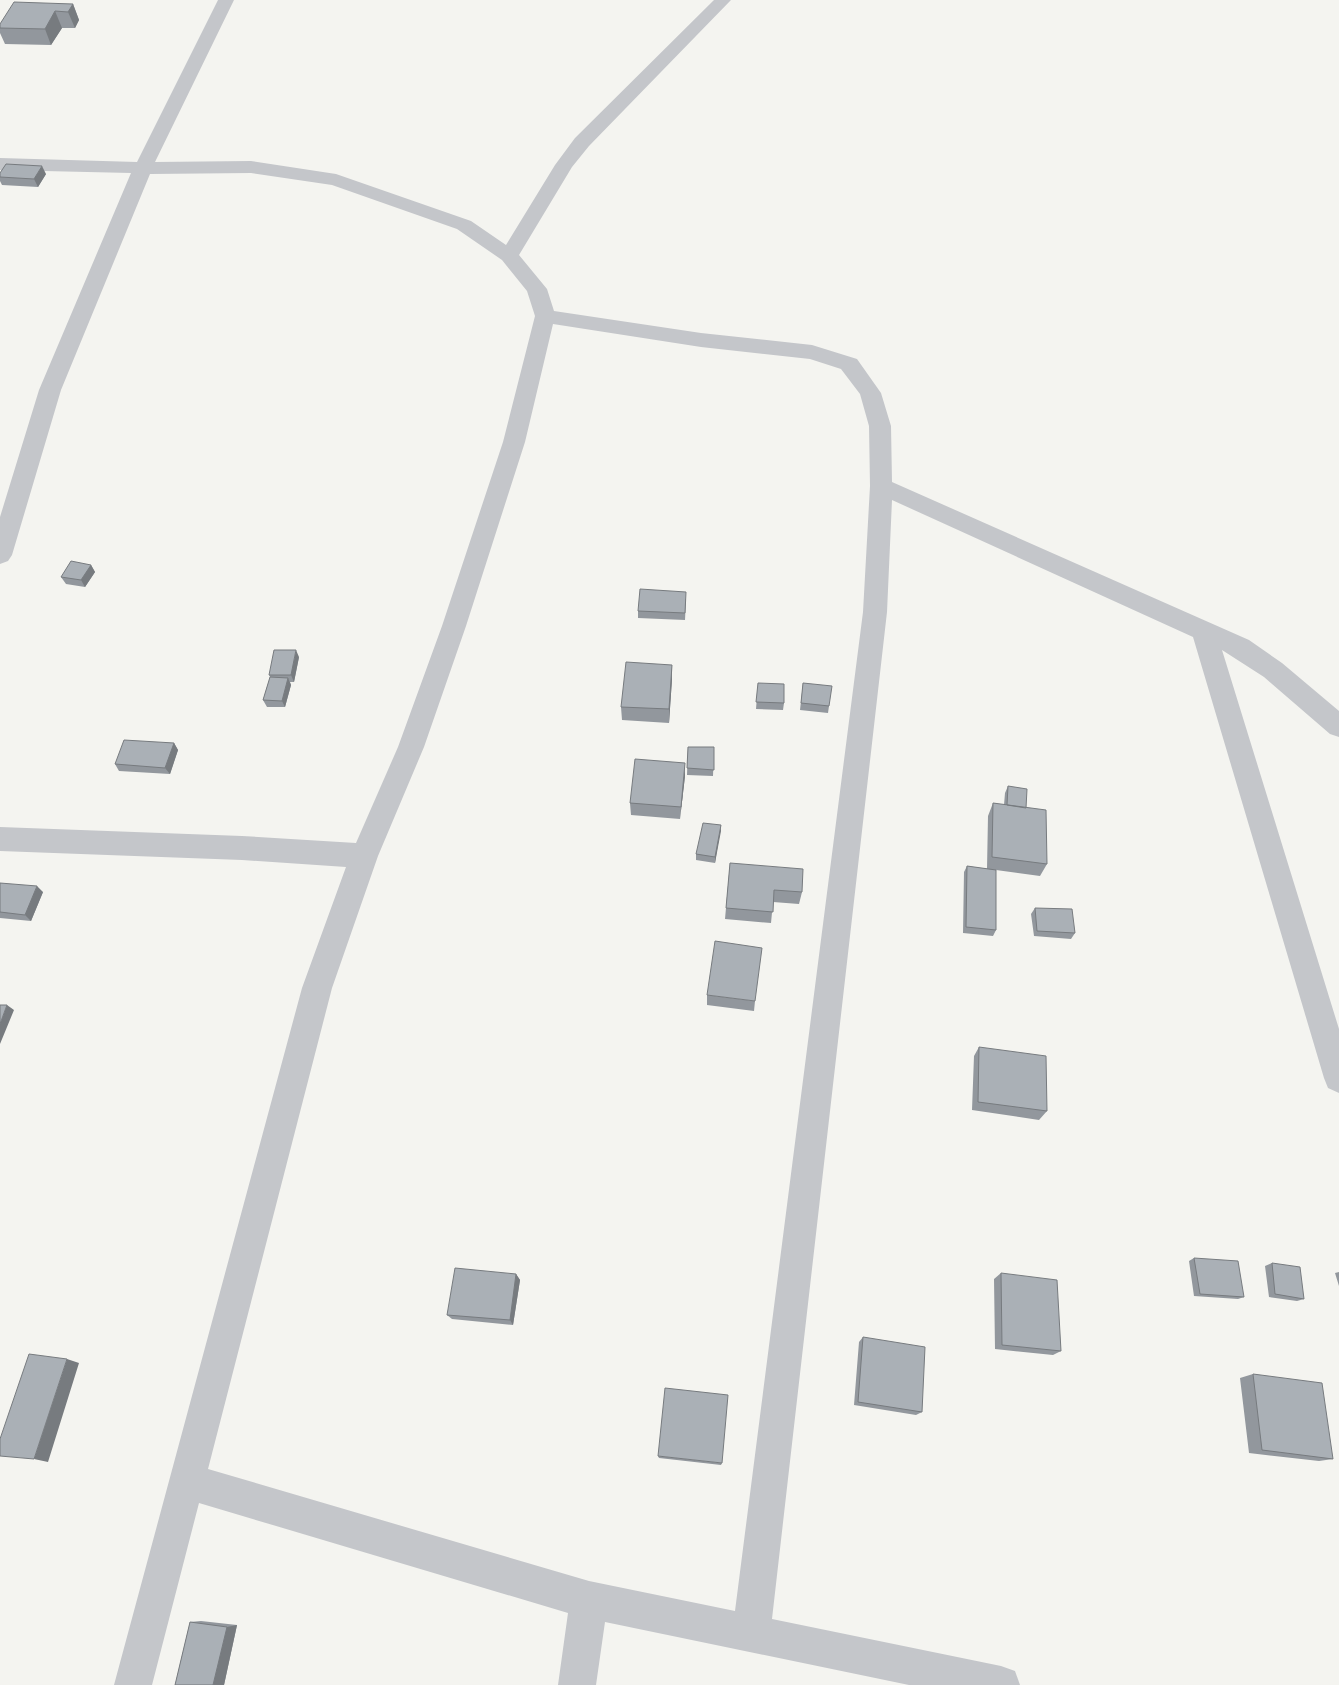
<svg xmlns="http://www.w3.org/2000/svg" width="1339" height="1685" font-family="Helvetica,sans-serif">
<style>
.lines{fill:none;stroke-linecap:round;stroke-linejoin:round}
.minor{fill:#c4c6ca;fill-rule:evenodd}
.wall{fill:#92979d}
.shaded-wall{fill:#777b7f}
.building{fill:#aab0b6;stroke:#777b7f}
</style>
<rect width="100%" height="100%" fill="#f4f4f0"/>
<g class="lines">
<path class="minor" d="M218,0H234L155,162L251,161L336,174L471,221L506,245L555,165L575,138L714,0H731L589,146L572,167L519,255L547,289L554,311L701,333L812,345L857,359L881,393L891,426L892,482L1249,640L1282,663L1339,711V737L1330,734L1264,677L1222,650L1339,1029V1093L1328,1088L1324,1078L1193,637L892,500L887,612L772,1619L1001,1666L1015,1671L1020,1685H909L605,1622L596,1685H558L568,1613L199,1503L152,1685H114L302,988L346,867L242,860L0,851V827L242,836L356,843L398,747L442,626L503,442L535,316L527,291L502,260L457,229L332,185L251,173L150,174L61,390L12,555L8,561L0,564V517L39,390L131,173L0,170V158L137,162ZM553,324L701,347L810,359L841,369L860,394L869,426L870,486L863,612L735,1611L589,1581L208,1469L332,988L378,856L424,747L466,626L525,442Z"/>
</g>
<path class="wall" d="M73,4L79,20L75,28H62L51,45L5,44L0,33V24Z
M0,173L46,174L38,187L2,185L0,181Z
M91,565L95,572L85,587L66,584L61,577Z
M686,599L685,620L638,618V611Z
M299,657L294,682H290L291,685L285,707H267L263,700L270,677L269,675Z
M672,665V679L669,723L622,720L621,707Z
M758,683L784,703L783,710L756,709Z
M803,683L829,706L828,713L800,710Z
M174,743L178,750L170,774L119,771L115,764Z
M688,747H714L713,776L687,775Z
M685,776L680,819L631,815L630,803Z
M1008,786L1026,808L1047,864L1040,876L996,870V930L993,936L963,933L964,872L967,866L987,869L988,816L993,803L1004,805L1005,793Z
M721,825L715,863L696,860V854Z
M730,863L802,892L799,904L773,902L771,923L725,919Z
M0,883L43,892L31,921L0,918Z
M1035,908L1075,933L1071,939L1034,936L1031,914Z
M707,995L755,1001L754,1011L707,1005Z
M979,1047L1047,1111L1039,1120L972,1110L974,1056Z
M1194,1258L1244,1297L1238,1299L1194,1296L1189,1261Z
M1272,1263L1304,1299L1297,1301L1269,1297L1265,1266Z
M1339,1272V1286L1335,1273Z
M1001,1273L1061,1351L1053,1355L995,1349L994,1279Z
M516,1274L520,1280L513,1325L452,1319L447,1315Z
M863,1337L922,1412L916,1415L854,1405L859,1342Z
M1253,1374L1333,1459L1319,1461L1249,1453L1240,1378Z
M658,1456L722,1463L721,1465L659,1458Z
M201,1621L237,1625L224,1685H175L190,1622Z"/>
<path class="shaded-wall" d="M73,4L79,20L75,28L68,12Z
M55,11L62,28L51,45L45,29Z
M42,166L46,174L38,187L34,179Z
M91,565L95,572L85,587L81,580Z
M296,650L299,657L294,682L291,675Z
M672,665V679L669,723V709Z
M288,678L291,685L285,707L282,701Z
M174,743L178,750L170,774L165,768Z
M685,763V776L680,819L681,807Z
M721,825V831L715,863V857Z
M37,886L43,892L31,921L25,915Z
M7,1005L14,1010L0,1044V1024Z
M516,1274L520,1280L513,1325L510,1320Z
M67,1359L79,1363L48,1462L34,1459Z
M237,1625L224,1685H213L227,1627Z"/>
<path class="building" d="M14,2L73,4L68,12L55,11L45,29L0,28V24Z
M6,164L42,166L34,179L0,177V173Z
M71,561L91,565L81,580L61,577Z
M640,589L686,592L685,613L638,611Z
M274,650H296L291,675H269Z
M626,662L672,665L669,709L621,707Z
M270,677L288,678L282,701L263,700Z
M758,683L784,684V703L756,702Z
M803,683L832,686L829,706L801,703Z
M124,740L174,743L165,768L115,764Z
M688,747H714V770L687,768Z
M635,759L685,763L681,807L630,803Z
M1008,786L1027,789L1026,808L1007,805Z
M993,803L1046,810L1047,864L992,857Z
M703,823L721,825L715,857L696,854Z
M730,863L803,869L802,892L774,890L773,912L726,908Z
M967,866L996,870V930L966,927Z
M0,883L37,886L25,915L0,912Z
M1035,908L1072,909L1075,933L1037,931Z
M715,941L762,948L755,1001L707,995Z
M0,1005H7L0,1024Z
M979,1047L1046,1056L1047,1111L978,1102Z
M1194,1258L1238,1261L1244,1297L1200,1294Z
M1272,1263L1300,1267L1304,1299L1275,1294Z
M455,1268L516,1274L510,1320L447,1315Z
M1001,1273L1057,1280L1061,1351L1002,1345Z
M863,1337L925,1347L922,1412L858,1402Z
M29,1354L67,1359L34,1459L0,1456V1439Z
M1253,1374L1322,1383L1333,1459L1262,1450Z
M665,1388L728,1395L722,1463L658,1456Z
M190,1622L227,1627L213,1685H175Z"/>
</svg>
